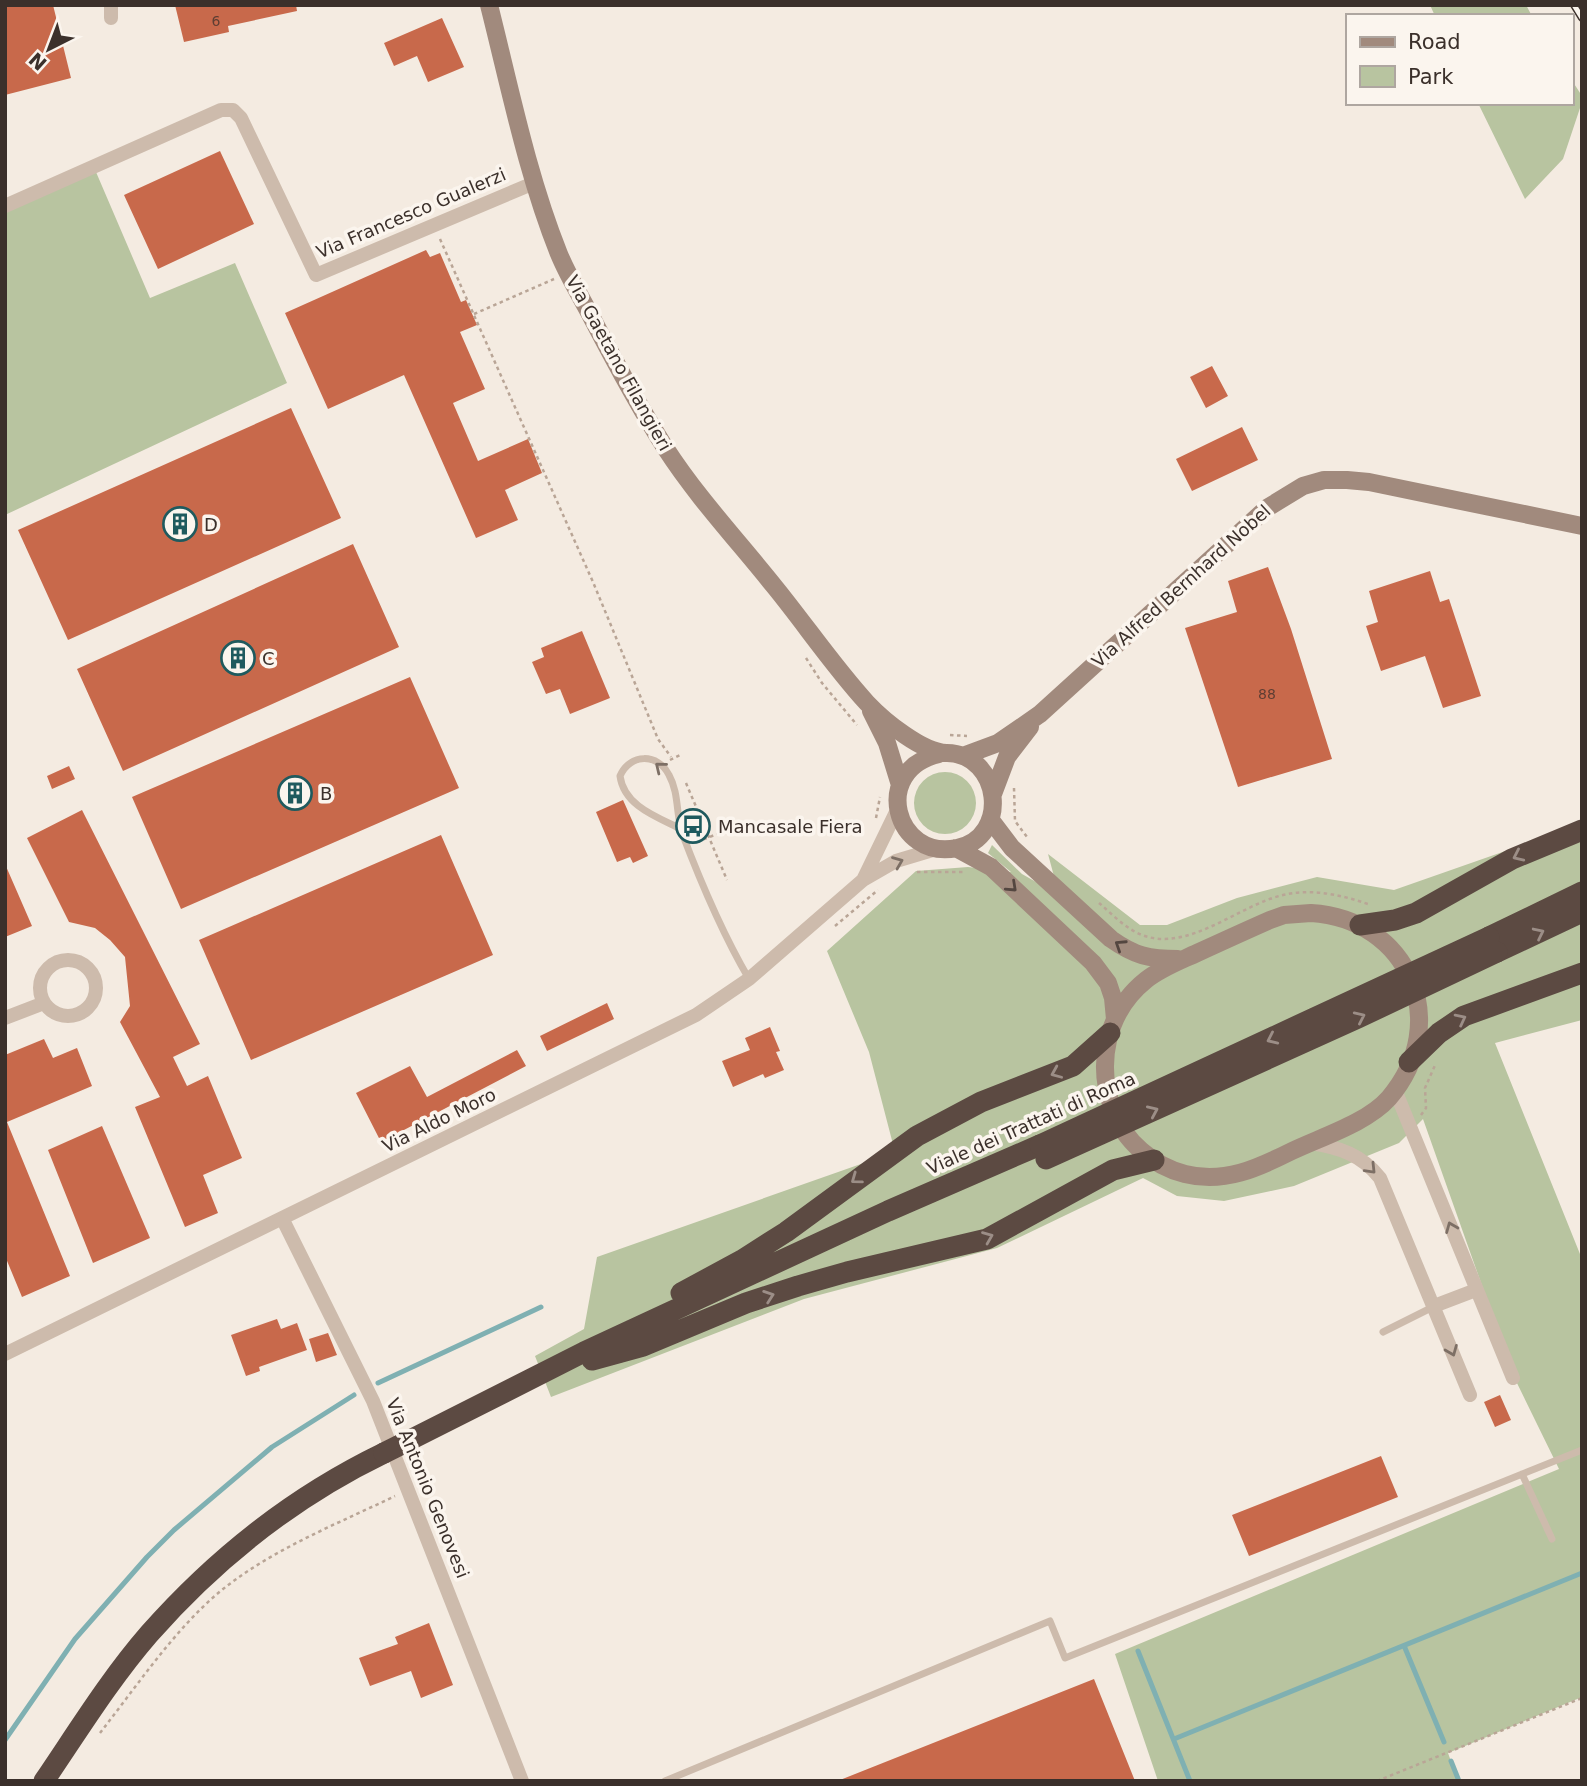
<svg xmlns="http://www.w3.org/2000/svg" width="1587" height="1786" font-family="'DejaVu Sans',sans-serif">
<style>
.green{fill:#b8c4a0}
.lines{fill:none;stroke-linecap:round;stroke-linejoin:round}
.stream{stroke:#7fb0b2;stroke-width:5}
.building{fill:#c8694b}
.path{stroke:#b9a596;stroke-width:2.5;stroke-dasharray:3.5 3.5;stroke-linecap:butt}
.lane{stroke:#cdbbac;stroke-width:7}
.street{stroke:#cdbbac;stroke-width:14}
.secondary{stroke:#a18a7d;stroke-width:18}
.highway{stroke:#5c4a42;stroke-width:21}
.rail-casing{stroke:#3b302b;stroke-width:8}
.rail{stroke:#fbf5ee;stroke-width:5;stroke-dasharray:16;stroke-linecap:butt}
.highway-bridge{stroke:#5c4a42;stroke-width:21}
.oneway{stroke:#7d6f65}
.oneway2{stroke:#9c8e87}
.oneway3{stroke:#544640}
.labels{text-anchor:middle;dominant-baseline:central;stroke-width:7;stroke-linejoin:round;paint-order:stroke}
.number-label{font-size:14px;fill:#5e3e33}
.street-label{font-size:18px;fill:#3b302b;stroke:#fbf5ee}
.poi-label{font-size:18px;fill:#3b302b;stroke:#fbf5ee;text-anchor:start}
</style>
<rect width="100%" height="100%" fill="#f4ebe1"/>
<path class="green" d="M1430,5H1526L1532,16H1435Z
M1571,79L1582,96V102L1563,159L1525,199L1478,103H1571Z
M93,165L150,298L235,263L287,383L5,515V202Z
M914 803a31 31 0 1 1 62 0a31 31 0 1 1-62 0Z
M1582,824V1020L1495,1043L1582,1259V1697L1448,1753L1458,1781H1158L1115,1654L1559,1469L1515,1379L1423,1119L1399,1143L1294,1186L1224,1201L1177,1196L1143,1178L997,1248L804,1299L551,1397L535,1356L584,1329L597,1257L895,1152L869,1052L827,951L916,871L968,867L1011,872L988,853L992,845L1022,874L1059,895L1048,854L1140,925H1167L1237,898L1317,877L1394,890Z"/>
<g class="lines">
<path class="stream" d="M378,1383L541,1307
M1405,1648L1444,1742
M1138,1651L1190,1781
M1174,1739L1582,1573
M5,1740L75,1639L147,1557L174,1530L272,1447L354,1395
M1451,1761L1459,1781"/>
</g>
<path class="building" d="M5,5H53L71,78L5,95Z
M175,5H296L297,11L228,26L229,32L184,42Z
M442,18L464,67L428,82L417,56L394,66L384,43Z
M220,151L254,224L158,269L124,195Z
M426,250L430,257L440,253L461,302L466,300L477,325L460,332L485,389L453,403L478,461L528,439L542,473L505,490L518,520L476,538L404,375L328,409L285,313Z
M1212,366L1228,396L1206,408L1190,377Z
M291,408L341,518L68,640L18,530Z
M1242,427L1258,460L1192,491L1176,459Z
M353,544L399,647L123,771L77,669Z
M1268,567L1291,629L1332,759L1238,787L1185,628L1237,612L1228,581Z
M1430,571L1440,602L1449,599L1481,696L1443,708L1425,656L1381,671L1366,626L1378,622L1369,591Z
M582,631L610,698L570,714L560,689L546,694L532,662L544,657L541,648Z
M410,677L459,788L181,909L132,797Z
M69,766L75,779L52,789L47,776Z
M623,800L648,856L633,863L630,857L617,862L596,812Z
M82,810L200,1044L173,1057L187,1086L208,1076L242,1158L203,1175L218,1213L185,1227L135,1107L160,1097L120,1022L130,1006L125,957L110,940L95,928L69,922L27,838Z
M441,835L493,955L251,1060L199,940Z
M5,864L32,926L5,937Z
M607,1003L614,1019L547,1051L540,1036Z
M770,1027L780,1051L776,1052L784,1070L765,1078L763,1074L733,1087L722,1061L750,1050L745,1038Z
M44,1039L53,1058L77,1048L92,1086L7,1122L70,1276L22,1297L5,1256V1055Z
M517,1050L526,1066L381,1142L356,1093L410,1066L427,1097Z
M102,1126L150,1238L93,1263L48,1150Z
M277,1319L281,1329L297,1323L307,1350L259,1367L260,1371L246,1376L231,1335Z
M328,1333L337,1355L316,1362L309,1339Z
M1500,1395L1511,1420L1495,1427L1484,1402Z
M1381,1456L1398,1497L1249,1556L1232,1515Z
M429,1623L453,1685L421,1698L411,1671L370,1686L359,1658L398,1644L395,1637Z
M1094,1679L1135,1781H840V1780Z"/>
<g class="lines">
<path class="path" d="M440,239L593,582L658,739L671,757
M474,314L554,279
M806,658L822,683L857,725
M950,735L967,736
M670,760L680,755
M686,783L727,880
M1014,788L1015,821L1027,837
M876,818L880,797
M697,842L717,834
M917,872H963
M1099,903C1112,914 1126,929 1142,935C1188,953 1239,905 1283,895C1312,888 1341,895 1368,904
M835,926L878,890
M1421,1115L1426,1108L1425,1088L1436,1063
M100,1733C136,1687 173,1632 217,1594C268,1551 335,1525 395,1496
M1377,1781L1582,1698"/>
<path class="lane" d="M681,829C657,817 624,806 620,776C630,753 658,753 669,775C679,793 676,814 682,833C701,883 722,933 749,979
M1383,1332L1433,1307
M1522,1474L1552,1539
M665,1781L1050,1621L1065,1658L1582,1450"/>
<path class="street" d="M111,18V5
M5,206L221,110H233L241,118L316,275L534,183
M863,880L897,810
M40 988a28 28 0 1 1 56 0a28 28 0 1 1-56 0Z
M5,1018L44,1003
M1395,1090L1513,1378
M1310,1143C1339,1147 1362,1155 1380,1178L1470,1395
M282,1218L373,1401L522,1781
M1434,1306L1476,1290
M5,1354L696,1015L749,979L863,880L896,861L936,849"/>
<path class="secondary" d="M489,5C510,88 527,174 559,254C568,276 581,297 592,318C615,362 639,407 666,449C697,497 738,541 774,586C805,624 834,667 867,703C884,721 923,753 947,753C1001,754 1011,837 957,848C895,861 870,770 939,754
M871,711L887,743L900,785
M963,756L998,743L1040,714L1267,508L1303,486L1324,480H1347L1369,482L1582,526
M993,794L1007,757L1030,727
M990,819L1012,848L1111,939C1135,956 1149,959 1178,959
M956,848L991,867L1093,963L1108,983L1113,998L1115,1019
M1311,913C1409,919 1453,1023 1389,1098C1367,1123 1321,1137 1292,1151C1258,1168 1224,1184 1185,1174C1153,1166 1124,1141 1113,1110C1096,1064 1106,1012 1146,980C1161,968 1180,961 1197,953C1221,942 1245,931 1270,920L1284,915Z"/>
<path class="highway" d="M1360,925L1395,920L1416,913L1512,859L1582,830
M1489,937L1582,892
M1497,952L1582,912
M1409,1062L1439,1033L1464,1016L1582,973
M681,1293L742,1260L786,1232L917,1136L981,1102L1073,1066L1110,1033
M592,1360L643,1346L746,1303L798,1286L847,1272L987,1239L1113,1170L1154,1160
M400,1445L584,1352L888,1211L1040,1145
M44,1781C78,1731 110,1679 149,1634C216,1558 293,1497 384,1453"/>
<g class="rail-casing">
<path id="rail" d="M1574,5L1582,18"/>
</g>
<use href="#rail" class="rail"/>
<path class="highway-bridge" d="M1040,1145L1489,937
M1046,1159L1358,1018L1497,952
M384,1453L400,1445"/>
</g>
<defs><path id="oneway-chevron" d="M-2-3.5L2.5 0L-2 3.5" fill="none" stroke-width="1.6" stroke-linecap="round" stroke-linejoin="round" transform="scale(1.75)"/></defs>
<g class="oneway">
<use href="#oneway-chevron" transform="translate(660 767) rotate(-141)"/>
<use href="#oneway-chevron" transform="translate(898 862) rotate(-22)"/>
<use href="#oneway-chevron" transform="translate(1371 1169) rotate(46)"/>
<use href="#oneway-chevron" transform="translate(1451 1227) rotate(-112)"/>
<use href="#oneway-chevron" transform="translate(1452 1351) rotate(68)"/>
</g>
<g class="oneway2">
<use href="#oneway-chevron" transform="translate(1518 856) rotate(155)"/>
<use href="#oneway-chevron" transform="translate(1539 933) rotate(-26)"/>
<use href="#oneway-chevron" transform="translate(1360 1017) rotate(-25)"/>
<use href="#oneway-chevron" transform="translate(1461 1019) rotate(-27)"/>
<use href="#oneway-chevron" transform="translate(1272 1039) rotate(155)"/>
<use href="#oneway-chevron" transform="translate(1056 1073) rotate(157)"/>
<use href="#oneway-chevron" transform="translate(1153 1111) rotate(-24)"/>
<use href="#oneway-chevron" transform="translate(856 1179) rotate(144)"/>
<use href="#oneway-chevron" transform="translate(988 1237) rotate(-22)"/>
<use href="#oneway-chevron" transform="translate(769 1296) rotate(-19)"/>
</g>
<g class="oneway3">
<use href="#oneway-chevron" transform="translate(1012 887) rotate(43)"/>
<use href="#oneway-chevron" transform="translate(1120 945) rotate(-147)"/>
</g>
<defs>
<g id="building-ring" transform="scale(1.75)"><circle r="9.5" fill="#fbf5ee" stroke="#1f5a5e" stroke-width="1.5"/><path d="M-4-6H4V6H1V3H-1V6H-4ZM-2.5-4.3h1.7v1.8h-1.7ZM.8-4.3h1.7v1.8H.8ZM-2.5-1h1.7V.8h-1.7ZM.8-1h1.7V.8H.8Z" fill="#1f5a5e"/></g>
<g id="bus-ring" transform="scale(1.75)"><circle r="9.5" fill="#fbf5ee" stroke="#1f5a5e" stroke-width="1.5"/><path d="M-5-6H5V4H4V6H2V4H-2V6H-4V4H-5ZM-3.5-4V0h7V-4ZM-3.5 1.2v1.5H-2V1.2ZM2 1.2v1.5H3.5V1.2Z" fill="#1f5a5e"/></g>
</defs>
<g fill-rule="evenodd">
<use href="#building-ring" x="180" y="524"/>
<use href="#building-ring" x="238" y="658"/>
<use href="#building-ring" x="295" y="793"/>
<use href="#bus-ring" x="693" y="826"/>
</g>
<g class="labels">
<g class="number-label">
<text x="216" y="21">6</text>
<text x="1267" y="694">88</text>
</g>
<g class="street-label">
<text transform="translate(411 213) rotate(-23)">Via Francesco Gualerzi</text>
<text transform="translate(619 363) rotate(61)">Via Gaetano Filangieri</text>
<text transform="translate(1181 586) rotate(-42)">Via Alfred Bernhard Nobel</text>
<text transform="translate(439 1120) rotate(-26)">Via Aldo Moro</text>
<text transform="translate(1031 1123) rotate(-24)">Viale dei Trattati di Roma</text>
<text transform="translate(428 1488) rotate(68)">Via Antonio Genovesi</text>
</g>
<g class="poi-label">
<text x="204" y="524">D</text>
<text x="262" y="658">C</text>
<text x="320" y="793">B</text>
<text x="718" y="826">Mancasale Fiera</text>
</g>
</g>
<rect width="1587" height="1786" fill="none" stroke="#3b302b" stroke-width="14"/>
<rect x="1346" y="14" width="228" height="91" fill="#fbf5ee" stroke="#aea6a0" stroke-width="2"/>
<rect x="1360" y="37" width="35" height="10" fill="#a18a7d" stroke="#aea6a0" stroke-width="2"/>
<text x="1408" y="49" font-size="21" fill="#3b302b">Road</text>
<rect x="1360" y="66" width="35" height="21" fill="#b8c4a0" stroke="#aea6a0" stroke-width="2"/>
<text x="1408" y="84" font-size="21" fill="#3b302b">Park</text>
<g transform="translate(49 49) rotate(222)" stroke="#fbf5ee" stroke-width="5" paint-order="stroke">
<path d="M0-5L12 26L0 18L-12 26Z" fill="#3b302b"/>
<text y="-10" font-size="19" font-weight="bold" text-anchor="middle" fill="#3b302b">N</text>
</g>
</svg>
